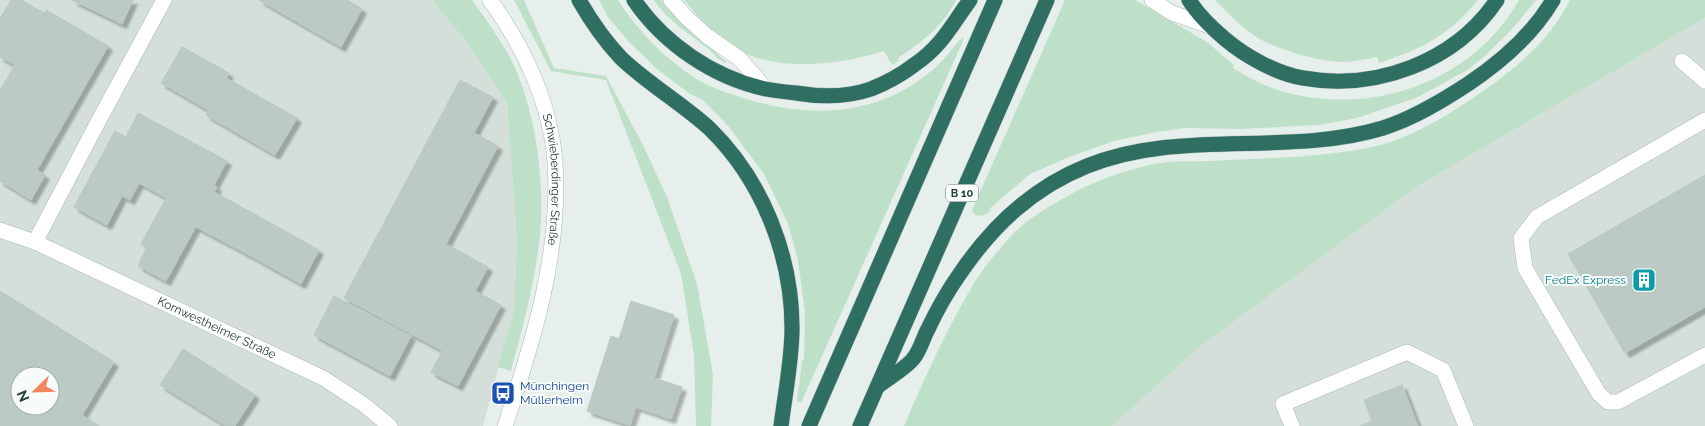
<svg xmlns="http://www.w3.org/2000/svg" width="1705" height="426" font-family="Raleway,sans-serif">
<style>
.built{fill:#d4dfda;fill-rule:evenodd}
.green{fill:#bfe0c8}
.building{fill:#bbcac4;stroke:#b8c9c2;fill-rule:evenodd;filter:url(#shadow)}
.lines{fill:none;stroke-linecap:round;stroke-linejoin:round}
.minor-casing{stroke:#a8b8b2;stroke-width:16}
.highway-casing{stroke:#c2cac8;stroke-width:16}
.minor{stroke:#fff;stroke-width:15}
.highway{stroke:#2f6f62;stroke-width:15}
.labels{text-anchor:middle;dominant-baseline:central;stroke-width:4;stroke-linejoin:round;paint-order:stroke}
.shield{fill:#f7fbf9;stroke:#637a73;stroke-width:1}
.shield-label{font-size:11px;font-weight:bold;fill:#24423a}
.street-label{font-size:12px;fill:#24423a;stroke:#f7fbf9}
.culture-label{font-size:12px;fill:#0d838f;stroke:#f7fbf9;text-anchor:end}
.transit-label{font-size:12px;fill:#164399;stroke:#f7fbf9;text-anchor:start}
</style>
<defs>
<filter id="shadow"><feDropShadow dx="4.5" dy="4.5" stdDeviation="1" flood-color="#0004"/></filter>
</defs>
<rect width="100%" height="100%" fill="#e6efeb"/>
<path class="built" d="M0,0H432L469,45L507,102L517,242L514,310L483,426H0ZM20,376H50V406H20Z
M1705,18V426H1112L1197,349L1416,187Z"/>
<path class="green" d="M432,0H472C488,22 504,44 515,68C537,117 546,191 539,244C534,287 522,329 511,371L498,367L514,310L517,242L507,102L469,45Z
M514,0H524L554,68L606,76L643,145L667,197L697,284L713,375L711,426H696L694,355L681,274L606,80L551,71Z
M599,0H618C637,30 664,58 695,78C708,86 724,92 740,97C792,114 848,118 898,93C914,85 929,74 941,62C949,54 955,44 963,37V41L801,403L797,401L802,360H804L805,312L798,260L788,224L764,174L729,127L702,99L690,94L657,69L629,42L608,17Z
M654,0H661L693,35L714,48L716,53L727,62L726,63C715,59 716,55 709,49C689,34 668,21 654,0Z
M684,0H956C943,26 922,42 898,58L899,61L892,65L884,51C839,65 781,72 737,50C717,39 699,18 684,0Z
M1065,0H1135L1207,42L1234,65L1233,68C1248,77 1263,86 1281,91C1371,117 1472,83 1519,0H1536L1513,28L1486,55L1469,69L1416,98L1357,118L1319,125L1241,129L1186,128L1156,132L1114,141L1069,157L1030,174L989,209L991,211C985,215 981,217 975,215L972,210Z
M1215,0H1478C1449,35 1422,49 1379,63L1377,57C1366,59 1354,62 1343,62C1320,62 1278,50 1258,38C1242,28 1228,13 1215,0Z
M1570,0H1705V18L1416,187L1197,349L1112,426H904C925,377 948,326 976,280C984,267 1005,242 1017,230C1029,219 1044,209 1059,201C1088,183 1121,171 1154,164C1172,160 1192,162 1210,161C1265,158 1322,158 1376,146C1415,137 1453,112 1486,89C1520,65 1551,38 1570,0Z"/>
<path class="building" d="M11,0H21L44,13L15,65L0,57V19Z
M72,0H133L122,24Z
M259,0H347L362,9L341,47Z
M46,10L108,46L37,170L45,175L31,200L0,181V91Z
M182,47L229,73L208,110L161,83Z
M226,78L297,118L275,155L206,115Z
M460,80L493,97L474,133L498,146L446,244L488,267L443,351L344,298Z
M138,113L227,161L214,185L126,137Z
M115,131L155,153L130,200L122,196L107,225L74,207Z
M155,153L217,187L201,217L139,183Z
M1705,175V307L1625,353L1568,254Z
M214,192L267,221L249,255L196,227Z
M166,198L201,217L166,281L138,266L147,247L141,244Z
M267,221L319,250L301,284L249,255Z
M0,291L114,362L82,415L99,426H0ZM20,376H50V406H20Z
M475,291L501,305L458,386L431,372Z
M334,296L411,336L390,376L314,335Z
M631,301L674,315L662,353L619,339Z
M611,336L662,353L654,378L682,387L671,419L636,407L630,425L587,411Z
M183,349L255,395L235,426H226L160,385Z
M1402,385L1418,426H1360L1372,421L1364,400Z"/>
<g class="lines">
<g class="minor-casing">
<g id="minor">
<path id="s1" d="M490,0C524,47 551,104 555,163C561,253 533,342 505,426"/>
<path d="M671,0L686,17L707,36L740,59L766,89"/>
<path d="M1152,0L1172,13L1212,27"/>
<path d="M1682,61L1705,81"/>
<path d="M1705,120L1537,217L1521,238L1525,268L1599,394L1608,402H1618L1705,355"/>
<path id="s2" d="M0,230L35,242L323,378L363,404L390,426"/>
<path d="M35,242L98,122L164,0"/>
<path d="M1292,426L1283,404L1407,352L1443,370L1466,426"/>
</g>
</g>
<g class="highway-casing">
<path id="highway" d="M579,0C591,21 604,40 621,58C648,84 683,104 710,129C762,180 792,255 792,328C792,360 785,394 781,426
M634,0C664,44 714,78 766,89C776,91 786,92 796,93C820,97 848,97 871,89C886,83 901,75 914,65C942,46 951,26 970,0
M1189,0C1198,15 1212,28 1225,39C1245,56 1277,74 1303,78C1376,91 1455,62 1497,0
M877,387C887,379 906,368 913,359C920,351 923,338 928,329C937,310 947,292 959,275C992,226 1032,188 1087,166C1181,128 1287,157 1383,128C1414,118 1442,101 1468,84C1501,62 1533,34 1553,0
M809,426L995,0
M860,426L1047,0"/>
</g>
<use href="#minor" class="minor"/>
<use href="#highway" class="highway"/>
</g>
<defs>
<g id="building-square" transform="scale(1.25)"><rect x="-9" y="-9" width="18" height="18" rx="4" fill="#0f9aa8" stroke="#f7fbf9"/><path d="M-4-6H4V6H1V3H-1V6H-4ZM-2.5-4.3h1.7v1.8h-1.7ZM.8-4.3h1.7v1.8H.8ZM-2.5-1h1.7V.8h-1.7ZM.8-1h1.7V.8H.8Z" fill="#fff"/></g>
<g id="bus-square" transform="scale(1.25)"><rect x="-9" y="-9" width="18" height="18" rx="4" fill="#1a4fb4" stroke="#f7fbf9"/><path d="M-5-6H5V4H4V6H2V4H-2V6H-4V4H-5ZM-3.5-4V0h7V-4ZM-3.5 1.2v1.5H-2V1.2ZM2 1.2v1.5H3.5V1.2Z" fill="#fff"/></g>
</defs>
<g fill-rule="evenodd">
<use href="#building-square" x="1644" y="280"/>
<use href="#bus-square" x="503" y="393"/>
</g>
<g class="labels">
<rect class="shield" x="946" y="184.5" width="32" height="17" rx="4"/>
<g class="shield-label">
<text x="962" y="193">B 10</text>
</g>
<g class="street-label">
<text stroke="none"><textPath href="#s1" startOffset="194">Schwieberdinger Straße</textPath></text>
<text stroke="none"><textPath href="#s2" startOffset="238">Kornwestheimer Straße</textPath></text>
</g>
<g class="culture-label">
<text x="1626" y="280">FedEx Express</text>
</g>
<g class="transit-label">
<text x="520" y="386">Münchingen<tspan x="520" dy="14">Müllerheim</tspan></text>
</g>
</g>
<g transform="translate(35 391) rotate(247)"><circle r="24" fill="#f7fbf9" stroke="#a3b1ad"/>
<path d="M0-4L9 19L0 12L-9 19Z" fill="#f4845f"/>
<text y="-8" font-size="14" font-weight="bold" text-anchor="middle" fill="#24423a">N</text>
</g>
</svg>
